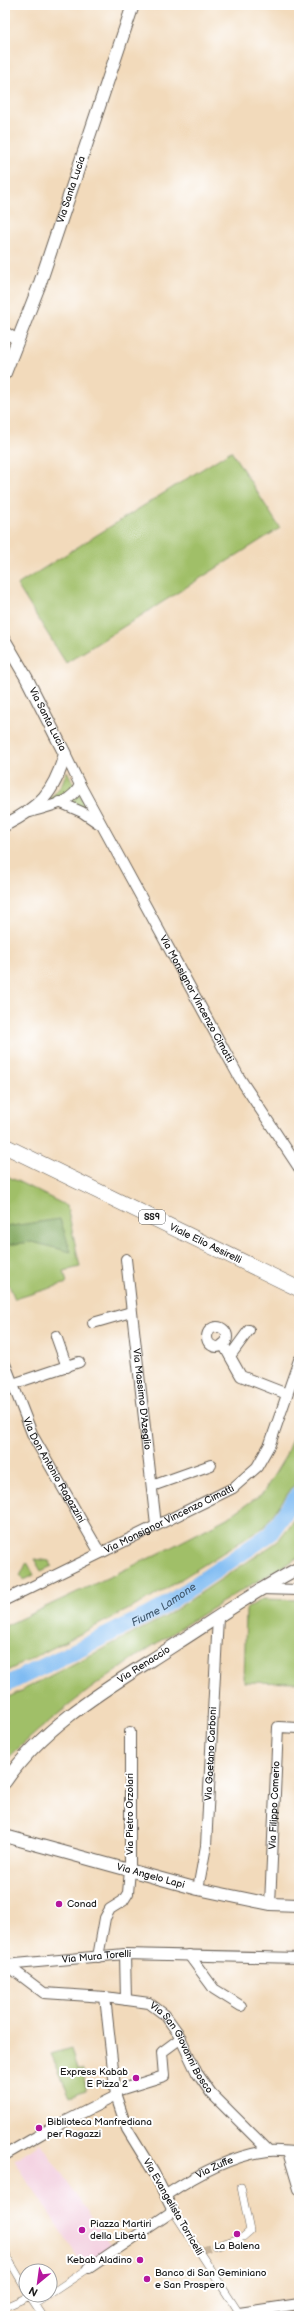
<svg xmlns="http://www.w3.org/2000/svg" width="304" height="2321" font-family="'Balsamiq Sans',sans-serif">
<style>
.built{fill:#f3cfdf}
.green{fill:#a0bf68;stroke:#5e6e42}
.forest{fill:#80a65c;stroke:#4e613c}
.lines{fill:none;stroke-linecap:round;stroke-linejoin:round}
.river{stroke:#7fbbf2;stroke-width:16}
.pedestrian-tunnel{stroke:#c7b49b;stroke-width:7;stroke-dasharray:7 3.5;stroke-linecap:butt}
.pedestrian-casing{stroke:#675e54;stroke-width:8}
.minor-casing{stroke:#675e54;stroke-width:12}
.tertiary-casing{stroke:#675e54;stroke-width:14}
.primary-casing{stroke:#675e54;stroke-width:16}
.pedestrian{stroke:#fff;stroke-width:7}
.minor{stroke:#fff;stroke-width:10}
.tertiary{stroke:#fff;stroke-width:12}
.primary{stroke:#fff;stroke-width:15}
.poi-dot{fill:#b5179e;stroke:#fff;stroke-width:1.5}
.labels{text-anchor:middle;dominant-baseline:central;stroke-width:4;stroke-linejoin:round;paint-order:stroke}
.shield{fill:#fff;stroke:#606060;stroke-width:1}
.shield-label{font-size:9px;font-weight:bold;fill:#1c1c1c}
.street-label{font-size:10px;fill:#1c1c1c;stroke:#fff}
.poi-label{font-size:10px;fill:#1c1c1c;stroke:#fff;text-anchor:start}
.water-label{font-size:11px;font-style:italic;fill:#445c72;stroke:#fff}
</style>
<rect width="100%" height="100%" fill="#fff"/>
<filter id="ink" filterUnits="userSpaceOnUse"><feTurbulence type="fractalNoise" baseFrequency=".025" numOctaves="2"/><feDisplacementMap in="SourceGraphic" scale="8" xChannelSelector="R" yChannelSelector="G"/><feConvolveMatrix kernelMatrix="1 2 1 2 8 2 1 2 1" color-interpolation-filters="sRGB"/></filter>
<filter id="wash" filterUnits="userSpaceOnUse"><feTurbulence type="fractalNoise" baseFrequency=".012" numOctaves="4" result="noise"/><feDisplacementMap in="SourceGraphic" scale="16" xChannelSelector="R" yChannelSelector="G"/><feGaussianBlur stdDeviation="0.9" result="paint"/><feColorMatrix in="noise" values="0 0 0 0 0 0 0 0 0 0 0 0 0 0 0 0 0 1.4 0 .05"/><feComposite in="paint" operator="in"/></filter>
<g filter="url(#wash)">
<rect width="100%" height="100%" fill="#f2dabb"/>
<path class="built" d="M40,2143L112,2247L84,2267L14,2160Z
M225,2308L228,2316H210Z"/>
<path class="green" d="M231,451L280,528L66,663L17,585Z
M67,771L75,787L71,793L51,802L49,800L61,786Z
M79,793L87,808L84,811L66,803Z
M5,1175L67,1206L80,1267L64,1271L67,1283L15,1299L8,1283L5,1284Z
M299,1420V1478L264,1527L151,1598L5,1672V1626L158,1554L227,1518L263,1493L285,1457Z
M299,1514V1557C199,1615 88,1680 5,1761V1699L163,1618L277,1542Z
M34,1559L49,1561L52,1566L41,1571Z
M27,1562L34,1575L23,1580L20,1576Z
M262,1599L299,1600V1683L244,1682L246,1609Z
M71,2048L77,2070H83L86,2091L70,2096L51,2054Z"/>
<path class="forest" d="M60,1219L71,1252L32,1242L5,1245V1227Z"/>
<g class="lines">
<path class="river" id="s1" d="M5,1685L158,1610L270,1534L299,1493"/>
</g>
</g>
<g filter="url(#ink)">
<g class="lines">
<path class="pedestrian-tunnel" d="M203,2250L215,2246"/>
<g class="pedestrian-casing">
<path id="pedestrian" d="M173,2211L239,2313
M215,2246L243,2237L250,2231L241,2187
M5,2253L26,2289
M50,2294L89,2268
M29,2295L43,2316
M35,2304L49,2295
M5,2307L30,2296"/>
</g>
<g class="minor-casing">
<g id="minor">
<path d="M5,332L17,340"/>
<path id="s2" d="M65,754L80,785L239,1077L299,1168"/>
<path d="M59,802L82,812L98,823"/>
<path d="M30,812C48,806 71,804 80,785"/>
<path id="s3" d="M126,1259L156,1525"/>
<path d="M93,1323L131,1312"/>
<circle cx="217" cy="1337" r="10"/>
<path d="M56,1336L67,1367"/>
<path d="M223,1344L241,1376L287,1394"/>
<path d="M230,1356L249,1330"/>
<path id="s4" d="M5,1364L33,1436L100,1553"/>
<path d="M13,1384L79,1362"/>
<path d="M152,1486L211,1465"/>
<path d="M260,1589L299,1590"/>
<path id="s5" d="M5,1600L233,1488L257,1467L270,1444L299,1360"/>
<path id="s6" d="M198,1889L206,1846L218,1617"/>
<path id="s7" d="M270,1904L278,1727L299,1728"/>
<path d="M125,1954L126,2000"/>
<path d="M189,1955L214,1989L241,2006"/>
<path d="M98,1957L105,1918L110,1909L123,1901L128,1893L130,1870V1732"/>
<path id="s8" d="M5,1965L125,1954L299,1958"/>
<path id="s9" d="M7,1965L44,1993L105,1997L149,2003L165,2015L178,2033L197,2073L211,2093L269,2151"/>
<path d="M116,2091L164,2076L162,2052L181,2038"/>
<path d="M288,2152L299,2189"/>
<path d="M5,2155L48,2130L116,2096"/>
<path id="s10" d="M166,2195C196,2175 232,2155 268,2151C278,2150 289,2152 299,2152"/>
<path d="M89,2268L173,2211L154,2173L127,2129L116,2096L105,1997"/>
<path d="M241,2316L239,2313L299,2304"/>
</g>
</g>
<g class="tertiary-casing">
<g id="tertiary">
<path id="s11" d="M5,373L39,286L133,5"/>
<path id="s12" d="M5,641L26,677L65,754C54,793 40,807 5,825"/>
<path id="s13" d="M5,1782C47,1721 115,1684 176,1644C217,1618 256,1590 299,1568"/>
<path id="s14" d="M5,1836L198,1889L270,1904L299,1905"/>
</g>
</g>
<g class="primary-casing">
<g id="primary">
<path id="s15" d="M5,1146L299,1289"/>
</g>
</g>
<use href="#pedestrian" class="pedestrian"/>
<use href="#minor" class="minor"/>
<use href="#tertiary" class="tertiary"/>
<use href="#primary" class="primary"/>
</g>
</g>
<g class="poi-dot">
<circle cx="59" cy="1904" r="4"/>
<circle cx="136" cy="2078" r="4"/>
<circle cx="39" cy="2128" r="4"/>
<circle cx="82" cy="2230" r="4"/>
<circle cx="237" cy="2234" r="4"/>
<circle cx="140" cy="2260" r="4"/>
<circle cx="147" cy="2279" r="4"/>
</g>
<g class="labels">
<rect class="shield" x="139" y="1210" width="26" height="14" rx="3"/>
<g class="shield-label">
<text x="152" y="1217">SS9</text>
</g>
<g class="street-label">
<text stroke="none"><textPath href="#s11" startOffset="195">Via Santa Lucia</textPath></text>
<text stroke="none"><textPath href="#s12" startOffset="89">Via Santa Lucia</textPath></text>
<text stroke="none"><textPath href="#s2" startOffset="278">Via Monsignor Vincenzo Cimatti</textPath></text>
<text stroke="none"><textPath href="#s15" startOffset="223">Viale Elio Assirelli</textPath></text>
<text stroke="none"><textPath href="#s3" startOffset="141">Via Massimo D'Azeglio</textPath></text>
<text stroke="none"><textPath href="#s4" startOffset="117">Via Don Antonio Ragazzini</textPath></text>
<text stroke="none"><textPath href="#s5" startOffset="183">Via Monsignor Vincenzo Cimatti</textPath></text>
<text stroke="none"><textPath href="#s13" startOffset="183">Via Renaccio</textPath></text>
<text stroke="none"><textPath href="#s6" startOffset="136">Via Gaetano Carboni</textPath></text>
<text stroke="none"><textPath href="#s7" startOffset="99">Via Filippo Comerio</textPath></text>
<text transform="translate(130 1814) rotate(-90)">Via Pietro Orzolari</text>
<text stroke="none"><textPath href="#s14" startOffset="151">Via Angelo Lapi</textPath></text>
<text stroke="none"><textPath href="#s8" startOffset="92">Via Mura Torelli</textPath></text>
<text stroke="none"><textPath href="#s9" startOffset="208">Via San Giovanni Bosco</textPath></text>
<text stroke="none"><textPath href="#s10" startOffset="56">Via Zuffe</textPath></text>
<text transform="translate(173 2207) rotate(60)">Via Evangelista Torricelli</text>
</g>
<g class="poi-label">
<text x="67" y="1904">Conad</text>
<text x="128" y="2072" text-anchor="end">Express Kabab<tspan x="128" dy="12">E Pizza 2</tspan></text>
<text x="47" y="2122">Biblioteca Manfrediana<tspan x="47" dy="12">per Ragazzi</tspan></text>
<text x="90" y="2224">Piazza Martiri<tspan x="90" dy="12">della Libertà</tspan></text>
<text x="237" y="2246" text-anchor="middle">La Balena</text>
<text x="132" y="2260" text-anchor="end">Kebab Aladino</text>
<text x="155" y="2273">Banco di San Geminiano<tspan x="155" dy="12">e San Prospero</tspan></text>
</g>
<g class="water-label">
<text stroke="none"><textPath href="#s1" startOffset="178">Fiume Lamone</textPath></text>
</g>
</g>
<rect width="304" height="2321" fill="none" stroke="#fff" stroke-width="20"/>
<g transform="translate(38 2283) rotate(209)"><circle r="19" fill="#ffffff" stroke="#a4a4a4"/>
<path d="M0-3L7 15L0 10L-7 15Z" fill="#b5179e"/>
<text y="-6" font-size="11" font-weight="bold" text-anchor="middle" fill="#1c1c1c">N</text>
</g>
</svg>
